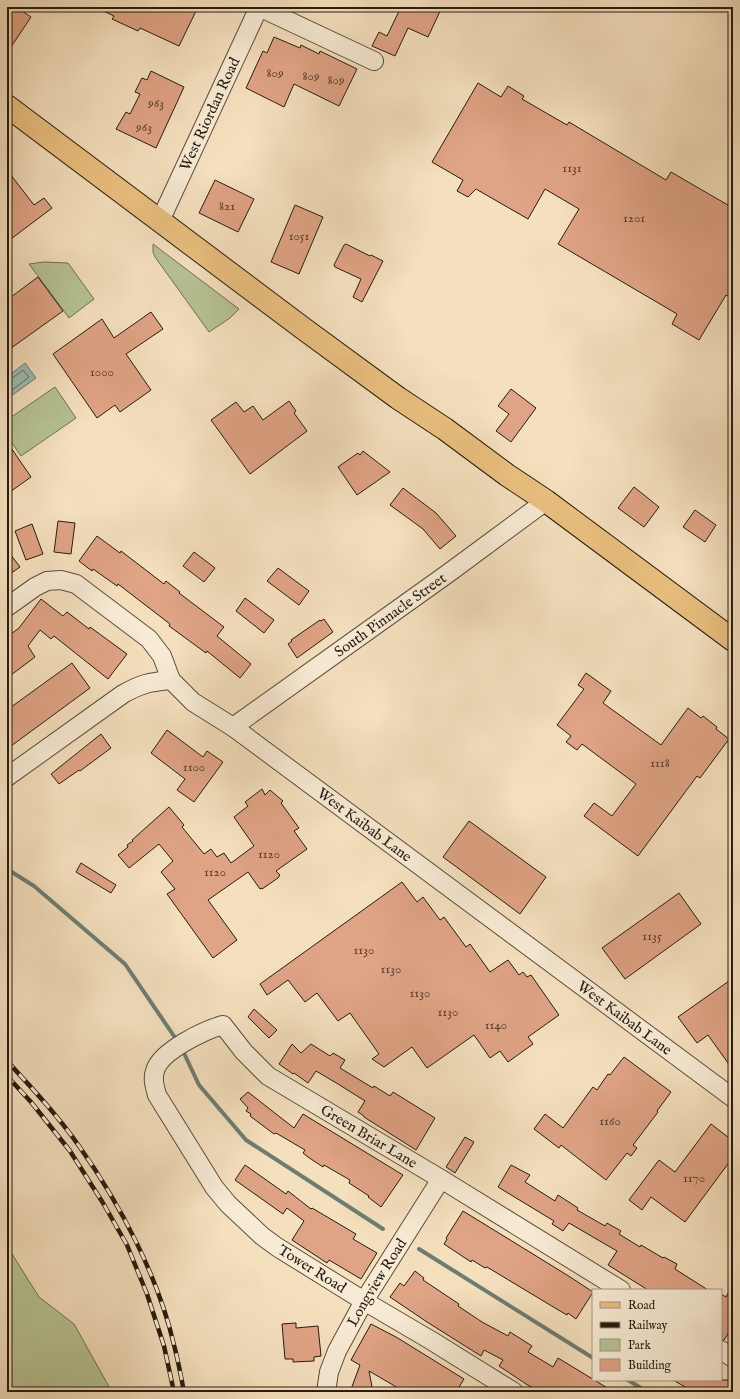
<svg xmlns="http://www.w3.org/2000/svg" width="740" height="1399" font-family="'IM FELL English',serif">
<style>
.green{fill:#b7c395;stroke:#6f7052}
.water{fill:#9cbdb5;stroke:#6d7d73}
.lines{fill:none;stroke-linecap:round;stroke-linejoin:round}
.shore{stroke:#626c62;stroke-width:1}
.stream{stroke:#6d7d73;stroke-width:4}
.building{fill:#dfa385;stroke:#271c10}
.minor-casing{stroke:#5a4d3c;stroke-width:20}
.major-casing{stroke:#271c10;stroke-width:24}
.minor{stroke:#f8ebd5;stroke-width:18}
.major{stroke:#eac07f;stroke-width:22}
.rail-casing{stroke:#271c10;stroke-width:4.5}
.rail{stroke:#f8ebd5;stroke-width:3;stroke-dasharray:9;stroke-linecap:butt}
.labels{text-anchor:middle;dominant-baseline:central;stroke-width:3.5;stroke-linejoin:round;paint-order:stroke}
.number-label{font-size:13px;fill:#553e2d}
.street-label{font-size:15px;fill:#271c10;stroke:#f8ebd5}
</style>
<rect width="100%" height="100%" fill="#f5e0be"/>
<filter id="stains"><feTurbulence type="fractalNoise" baseFrequency=".005" numOctaves="4"/><feColorMatrix values="0 0 0 0 .2 0 0 0 0 .09 0 0 0 0 .02 0 0 0 .5 -.17"/></filter>
<radialGradient id="worn" r=".72"><stop offset=".6" stop-color="#630" stop-opacity="0"/><stop offset="1" stop-color="#630" stop-opacity=".3"/></radialGradient>
<path class="green" d="M153,244L239,309L230,318L209,332L155,257L153,252Z
M44,262L68,263L94,299L69,318L29,264Z
M55,387L76,418L21,456L7,436V420Z
M7,1246L39,1297L74,1324L112,1392H7Z"/>
<path class="water" d="M25,363L36,378L7,399V377Z"/>
<g class="lines">
<path class="shore" d="M7,379H11L23,370L29,377L7,394"/>
<path class="stream" d="M7,869L34,886L125,964L178,1042
M182,1049L199,1085L246,1140L383,1229
M419,1249L593,1358
M628,1380L647,1392"/>
</g>
<path class="building" d="M7,7H16L31,17L7,53Z
M95,7H198L179,46L140,28L138,31L112,19L114,16Z
M401,7H442L428,37L408,28L395,56L372,46L379,32L387,36Z
M274,37L300,48L301,45L319,54L320,51L357,69L339,106L294,84L284,107L246,88L263,51L267,53Z
M151,71L184,87L156,148L116,129L126,112L130,114L140,94L135,92L142,78L147,80Z
M478,83L501,97L508,86L524,96L522,99L567,125L569,122L666,180L671,172L733,208V299L726,295L699,340L672,324L677,314L558,244L579,209L545,189L528,219L476,189L468,197L457,191L463,180L432,162Z
M7,170L34,205L44,198L52,208L7,242Z
M215,180L254,199L238,232L199,213Z
M295,205L323,217L299,274L271,262Z
M346,244L370,256L371,255L383,261L362,302L353,297L361,279L335,267L334,265L344,245Z
M38,277L63,311L7,351V300Z
M151,312L163,329L126,354L151,390L120,412L115,405L97,418L53,354L102,319L114,338Z
M511,389L536,408L511,442L496,431L509,414L498,406Z
M289,401L296,411L294,413L307,431L250,474L211,420L236,402L244,412L253,406L263,420Z
M7,442L31,477L7,494Z
M363,451L390,472L357,495L338,467L358,453L360,455Z
M634,487L659,507L644,527L618,508Z
M403,488L436,513L456,536L440,549L423,529L390,505Z
M695,510L716,525L705,542L683,527Z
M58,521L75,523L71,554L54,552Z
M32,524L43,554L26,560L15,531Z
M97,536L120,553L121,551L164,584L166,581L180,592L179,593L224,627L217,636L251,664L240,678L207,651L206,653L169,626L170,624L118,584L117,586L93,569L92,571L79,561Z
M7,550L20,567L7,576Z
M194,552L215,568L204,582L183,566Z
M278,568L309,591L299,605L267,581Z
M245,598L274,620L264,633L236,611Z
M41,599L63,616L67,612L89,629L90,627L127,654L108,679L54,636L51,639L40,630L28,646L35,657L7,678V637L19,628Z
M324,619L333,632L297,658L288,644L292,641L291,640L320,620L321,621Z
M72,663L90,688L7,749V710Z
M586,673L611,691L603,703L661,745L688,708L701,718L703,716L717,727L716,729L729,739L700,778L697,776L638,856L584,816L594,803L612,816L636,784L582,744L577,750L566,742L571,736L557,725L584,689L578,685Z
M167,730L203,757L207,751L223,762L194,802L177,790L185,779L151,753Z
M101,734L111,748L80,771L79,770L59,784L51,774Z
M262,789L265,795L270,790L283,801L281,803L299,828L294,831L307,849L276,871L280,875L278,878L262,889V888L260,889L248,872L208,900L237,940L213,958L167,894L175,889L161,872L173,861L159,844L129,868L118,855L128,847L127,845L133,841L132,840L169,807L184,825L182,827L204,854L211,849L217,857L224,853L231,863L254,846L234,817L248,806L245,802Z
M469,821L546,877L520,914L443,857Z
M81,863L116,885L111,893L76,872Z
M402,882L417,902L423,897L440,920L444,917L466,947L470,944L490,972L508,960L519,975L523,972L527,977L531,975L559,1015L528,1037L533,1044L508,1062L500,1051L490,1058L474,1035L427,1068L412,1047L384,1067L372,1059L379,1054L350,1013L338,1021L317,993L305,1002L288,980L267,995L260,984Z
M679,893L701,924L625,979L602,948Z
M729,981L733,986V1070L708,1035L697,1043L678,1017Z
M254,1009L277,1030L269,1038L248,1017Z
M292,1044L301,1053L311,1044L330,1056L333,1053L345,1060L340,1068L373,1088L374,1086L390,1096L393,1092L435,1118L416,1150L364,1117V1116L358,1112L365,1101L338,1084L316,1071L308,1083L294,1073L293,1074L279,1064Z
M624,1057L671,1092L657,1111L658,1112L633,1145L637,1148L631,1156L627,1153L606,1180L561,1145L559,1148L534,1129L545,1114L563,1128L593,1087L597,1090L608,1074L610,1075Z
M248,1092L294,1128L303,1114L403,1175L381,1207L368,1197L369,1196L349,1183L350,1180L324,1165L323,1167L308,1157L303,1153L305,1150L276,1133L274,1134L250,1116L251,1114L246,1111L248,1108L240,1099Z
M711,1124L733,1141V1157L685,1222L651,1197L642,1210L629,1200L659,1160L675,1172Z
M465,1137L474,1142L455,1173L446,1167Z
M245,1165L286,1194L288,1191L311,1209L312,1208L356,1234L353,1239L377,1253L361,1279L329,1260L327,1263L292,1240L304,1221L287,1208L283,1214L235,1180Z
M511,1165L530,1175L525,1182L555,1201L558,1195L578,1208L577,1210L605,1226L607,1223L621,1231L619,1234L640,1247L641,1245L663,1258L664,1257L677,1264L675,1269L708,1290H648L608,1265L617,1251L569,1223L563,1231L552,1224L554,1221L498,1187Z
M463,1211L567,1275L593,1292L576,1319L568,1313L567,1315L555,1308L487,1267L485,1268L472,1260L471,1262L444,1244L447,1239L446,1238Z
M415,1271L424,1278L423,1280L459,1304L458,1306L482,1322L508,1336L510,1332L532,1346L528,1352L553,1367L558,1358L614,1392H540L526,1384L499,1366L503,1360L484,1350L481,1356L427,1322L390,1297L400,1283L404,1286Z
M733,1284V1326L724,1340H721V1294L726,1297Z
M296,1323V1328L318,1326L321,1356L314,1357V1361L293,1362V1359H285L282,1324Z
M371,1324L396,1337L464,1379L456,1392H405L369,1371L373,1392H350L360,1365L351,1360Z
M673,1380H733V1392H684L687,1388Z"/>
<g class="lines">
<g class="minor-casing">
<g id="minor">
<path d="M259,7L374,61"/>
<path id="s1" d="M160,221L259,7"/>
<path id="s2" d="M7,607L35,587L47,581L61,580L76,584L149,639L162,656L171,680L193,702L233,727L733,1098"/>
<path id="s3" d="M233,727L450,572L546,501"/>
<path d="M7,777L123,694C141,684 149,682 171,680"/>
<path d="M721,1350L733,1358"/>
<path id="s4" d="M326,1392L329,1372L337,1351L364,1301L441,1179"/>
<path id="s5" d="M514,1392L432,1341L364,1301L277,1247L262,1236L228,1204L214,1187L157,1095C155,1087 152,1079 155,1071C160,1051 205,1030 223,1025L244,1052L268,1076L441,1179L621,1290"/>
</g>
</g>
<g class="major-casing">
<path id="major" d="M7,106L304,329L398,398L445,429L507,475L546,501L733,640"/>
</g>
<use href="#minor" class="minor"/>
<use href="#major" class="major"/>
<g class="rail-casing">
<path id="rail" d="M7,1061C32,1088 58,1116 79,1146C120,1204 158,1276 174,1345C178,1360 181,1376 184,1392
M7,1076L31,1102L70,1151L103,1203L127,1245L147,1294L164,1346L174,1392"/>
</g>
<use href="#rail" class="rail"/>
</g>
<g class="labels">
<g class="number-label">
<text x="275" y="73">809</text>
<text x="311" y="76">809</text>
<text x="336" y="80">809</text>
<text x="156" y="103">963</text>
<text x="144" y="127">963</text>
<text x="572" y="168">1131</text>
<text x="227" y="206">821</text>
<text x="634" y="218">1201</text>
<text x="299" y="236">1051</text>
<text x="102" y="372">1000</text>
<text x="660" y="763">1118</text>
<text x="194" y="767">1100</text>
<text x="269" y="854">1120</text>
<text x="215" y="872">1120</text>
<text x="652" y="936">1135</text>
<text x="364" y="950">1130</text>
<text x="391" y="969">1130</text>
<text x="420" y="993">1130</text>
<text x="448" y="1012">1130</text>
<text x="496" y="1025">1140</text>
<text x="610" y="1121">1160</text>
<text x="694" y="1178">1170</text>
</g>
<g class="street-label">
<text stroke="none"><textPath href="#s1" startOffset="118">West Riordan Road</textPath></text>
<text stroke="none"><textPath href="#s3" startOffset="193">South Pinnacle Street</textPath></text>
<text stroke="none"><textPath href="#s2" startOffset="458">West Kaibab Lane</textPath></text>
<text stroke="none"><textPath href="#s2" startOffset="782">West Kaibab Lane</textPath></text>
<text stroke="none"><textPath href="#s5" startOffset="768">Green Briar Lane</textPath></text>
<text transform="translate(312 1269) rotate(32)">Tower Road</text>
<text stroke="none"><textPath href="#s4" startOffset="122">Longview Road</textPath></text>
</g>
</g>
<rect width="740" height="1399" fill="none" stroke="#f5e0be" stroke-width="24"/>
<rect x="8" y="8" width="724" height="1383" fill="none" stroke="#271c10" stroke-width="2"/>
<rect x="12" y="12" width="716" height="1375" fill="none" stroke="#271c10"/>
<rect x="592" y="1289" width="130" height="92" fill="#f8ebd5" stroke="#a49886"/>
<rect x="600" y="1302" width="20" height="6" fill="#eac07f" stroke="#a49886"/>
<text x="628" y="1309" font-size="12" fill="#271c10">Road</text>
<rect x="600" y="1322" width="20" height="6" fill="#271c10" stroke="#a49886"/>
<text x="628" y="1329" font-size="12" fill="#271c10">Railway</text>
<rect x="600" y="1339" width="20" height="12" fill="#b7c395" stroke="#a49886"/>
<text x="628" y="1349" font-size="12" fill="#271c10">Park</text>
<rect x="600" y="1359" width="20" height="12" fill="#dfa385" stroke="#a49886"/>
<text x="628" y="1369" font-size="12" fill="#271c10">Building</text>
<rect width="100%" height="100%" filter="url(#stains)"/>
<rect width="100%" height="100%" fill="url(#worn)"/>
</svg>
